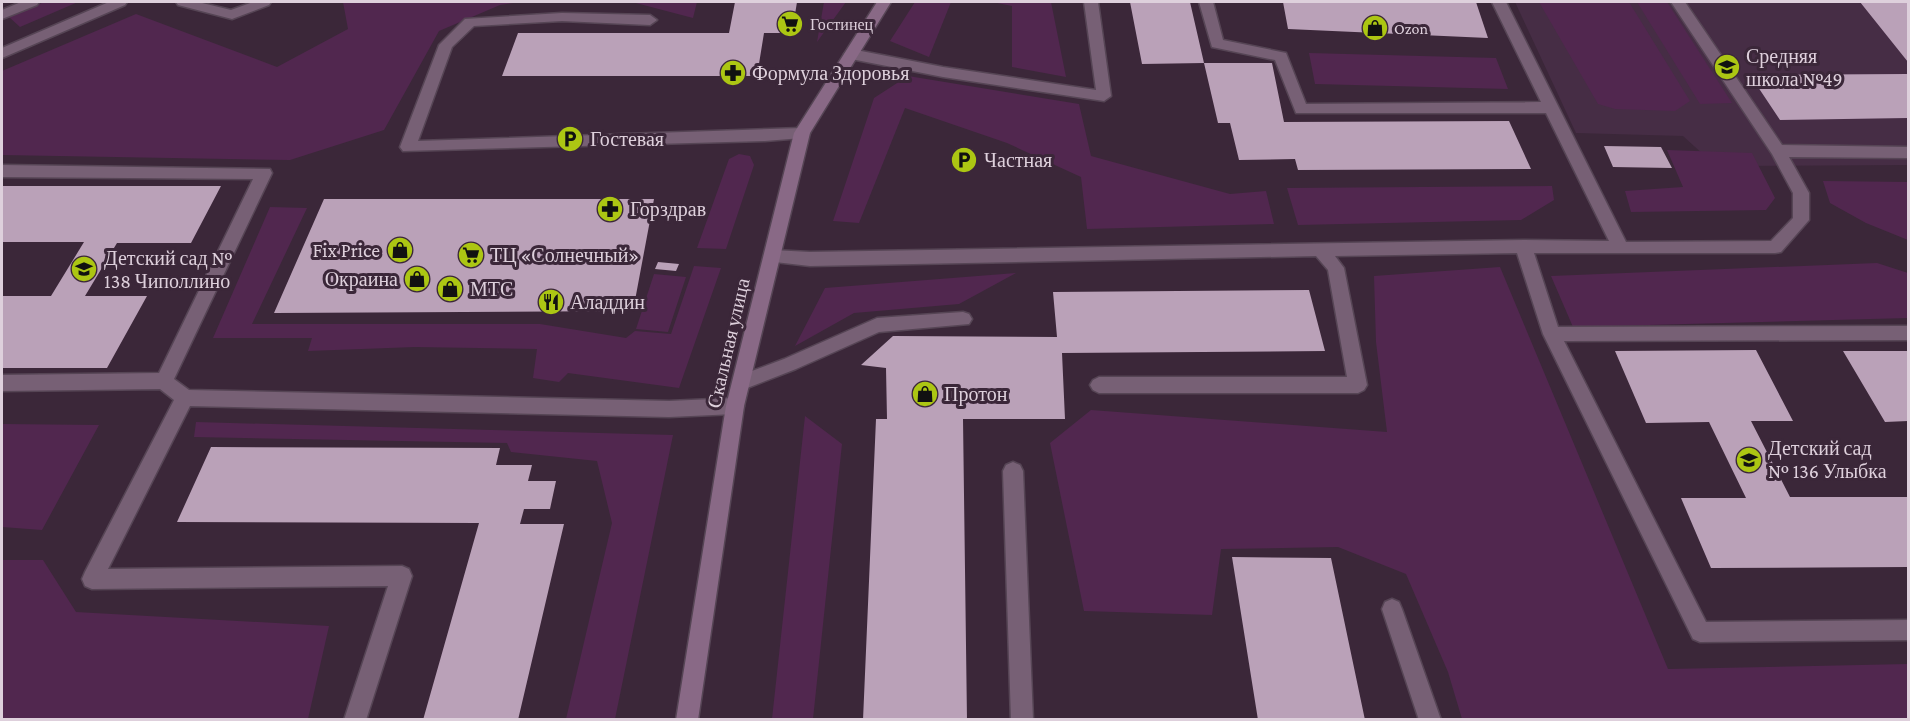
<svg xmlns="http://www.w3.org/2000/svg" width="1910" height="721" font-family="'Crimson Pro',serif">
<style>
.built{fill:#462d45}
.green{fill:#51274f}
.building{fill:#baa1b8}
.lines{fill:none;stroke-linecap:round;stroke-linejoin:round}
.lane-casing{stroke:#564555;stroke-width:3}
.secondary-casing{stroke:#564555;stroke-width:3}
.lane{fill:#776075;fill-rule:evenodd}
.secondary{fill:#896986;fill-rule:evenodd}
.labels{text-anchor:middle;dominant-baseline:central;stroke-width:6;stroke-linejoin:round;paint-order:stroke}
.far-poi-label{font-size:16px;fill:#ded0dc;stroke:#3b2739;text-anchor:start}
.poi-label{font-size:20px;fill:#ded0dc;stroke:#3b2739;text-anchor:start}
.street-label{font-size:20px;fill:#ded0dc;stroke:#3b2739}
</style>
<rect width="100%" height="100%" fill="#3b2739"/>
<path class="built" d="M1515,2H1908V165L1716,166L1683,136L1576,133Z"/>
<path class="green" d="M44,2H78L20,27L9,17Z
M343,2H520L500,5L439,31L384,130L290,160L2,155V71L136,14L277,67L348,29Z
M632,2H697L693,18Z
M824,2H846L817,42Z
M915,2H951L929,57L890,41Z
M992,2H1051L1066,77L1012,67V6Z
M1539,2H1629L1690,101L1675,111L1615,109L1598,104Z
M1637,2H1667L1732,103L1700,104Z
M1309,53L1496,58L1508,89L1315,84Z
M908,76L1079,104L1091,156L1230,194L1266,191L1274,224L1087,229L1081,177L1007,143L905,108L859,223L833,221L874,98Z
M1667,150L1752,153L1775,198L1766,210L1631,212L1625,191L1683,187Z
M739,154L750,156L754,165L726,249L697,248L729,159Z
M1823,181L1908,182V240L1866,223L1830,203Z
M1552,186L1554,200L1521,220L1298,225L1287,188Z
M270,207L307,208L252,324H540L626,338L635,331L671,334L694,266L721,268L679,388L568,373L559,382L533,378L537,349L415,347L308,351L312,338H213Z
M1877,263L1908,273V318L1573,327L1551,276Z
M1500,267L1668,669L1908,664V719H1462L1448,672L1406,574L1338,547L1221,549L1212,615L1084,611L1050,443L1091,410L1387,432L1376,342L1374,276Z
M1016,273L959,304L854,313L795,346L825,288Z
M654,274L686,277L668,332L636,329Z
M805,416L842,444L813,719H772Z
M196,422L673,435L615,719H566L612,523L597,461L511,452L507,443L194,437Z
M2,424L99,425L42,530L2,527Z
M2,560H43L76,612L329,626L308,719H2Z"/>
<path class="building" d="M735,2H797L792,33H764L757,76H502L518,33H729Z
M1130,2H1190L1204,63L1142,64Z
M1283,2H1476L1488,38L1288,29Z
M1860,2H1908V62Z
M1204,63H1272L1284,122L1509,121L1531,169L1298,170L1295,159L1239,160L1230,123H1218Z
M1908,74V118L1780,120L1750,75Z
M1604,146L1661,147L1672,168L1613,167Z
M2,186H221L191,243H117L85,296H147L107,368H2L3,296H51L84,242H2Z
M324,199H654L633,311L274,313Z
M658,262L679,264L676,271L655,269Z
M1309,290L1325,351L1062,353L1065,419H963L967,720H863L876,419H887L886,368L861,365L893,336L1057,337L1053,292Z
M1756,350L1793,421H1751L1790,497H1908V567L1711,568L1681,498H1746L1709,422L1646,423L1615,351Z
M1843,351H1908V421L1885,422Z
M211,447L500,448L496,465H532L528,481H556L550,509H524L520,524H564L518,720H423L479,523L177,522Z
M1232,557L1331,558L1365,720H1258Z"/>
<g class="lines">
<g class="lane-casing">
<path id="lane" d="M21,2H39L37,5L2,19V10Z
M109,2H127L125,5L2,58V48Z
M176,2H198L231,10L253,2H271L269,5L232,19L178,5Z
M1084,2H1098L1111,96L1104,101L943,77L851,59L844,54L851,49L943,67L1096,90Z
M1199,2H1213L1223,40L1286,53L1306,104L1541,102L1492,2H1506L1626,242L1771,241L1793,218V193L1772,154L1671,2H1685L1782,145L1908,147V158L1789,157L1809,193V220L1781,252L1775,253H1534L1558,327L1908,326V340L1564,341L1706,622L1908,620V640L1700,642L1693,639L1543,334L1517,253L1335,256L1344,268L1367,385L1364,390L1358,393H1099L1093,390L1090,385L1093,380L1099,377H1347L1328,270L1316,256L810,266L766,261L764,256L766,251L772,250L810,252L1524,240L1609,241L1546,113H1296L1275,60L1212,47Z
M562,13L650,15L657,20L650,25L562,21L474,26L452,47L418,141L802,128L807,129L810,133L807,137L802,138L765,141L403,151L400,147L439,45L465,19Z
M2,165L270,169L272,173L174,379L189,390L669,401L735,398L742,400L744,406L742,412L735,414L669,417L190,406L108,569L402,566L409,569L412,576L366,720H344L388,586L92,589L85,586L82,579L85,572L174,400L160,389L2,391V375L159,373L253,179L2,177Z
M963,312L969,314L972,319L969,324L879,332L796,369L742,390L736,387L733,382L736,377L784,359L877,318Z
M1013,462L1020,465L1023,471L1033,720H1011L1003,471L1006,465Z
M1392,599L1399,602L1402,609L1441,720H1419L1382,609L1385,602Z"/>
</g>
<g class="secondary-casing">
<path id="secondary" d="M877,2H891L810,133L744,406L698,720H676L726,406L794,133Z"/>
</g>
<use href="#lane" class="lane"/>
<use href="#secondary" class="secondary"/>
</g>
<defs>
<g id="supermarket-disc" transform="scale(1.35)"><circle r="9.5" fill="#acc613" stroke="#3b2739"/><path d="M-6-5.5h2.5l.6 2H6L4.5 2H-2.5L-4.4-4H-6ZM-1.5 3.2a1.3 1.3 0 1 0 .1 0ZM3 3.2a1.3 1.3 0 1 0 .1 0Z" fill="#111"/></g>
<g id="shop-disc" transform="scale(1.35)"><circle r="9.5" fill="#acc613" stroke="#3b2739"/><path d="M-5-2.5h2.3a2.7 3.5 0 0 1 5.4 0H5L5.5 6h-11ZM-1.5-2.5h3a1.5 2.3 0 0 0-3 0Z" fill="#111"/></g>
<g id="school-disc" transform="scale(1.35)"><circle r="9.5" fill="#acc613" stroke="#3b2739"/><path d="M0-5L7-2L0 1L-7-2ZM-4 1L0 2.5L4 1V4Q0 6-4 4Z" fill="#111"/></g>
<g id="pharmacy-disc" transform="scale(1.35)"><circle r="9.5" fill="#acc613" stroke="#3b2739"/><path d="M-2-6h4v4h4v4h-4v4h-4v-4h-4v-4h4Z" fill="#111"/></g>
<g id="parking-disc" transform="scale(1.35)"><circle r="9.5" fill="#acc613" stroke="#3b2739"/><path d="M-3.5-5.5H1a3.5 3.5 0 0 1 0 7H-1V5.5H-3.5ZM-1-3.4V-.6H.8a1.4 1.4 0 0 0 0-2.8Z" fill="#111"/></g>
<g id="restaurant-disc" transform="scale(1.35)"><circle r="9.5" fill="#acc613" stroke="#3b2739"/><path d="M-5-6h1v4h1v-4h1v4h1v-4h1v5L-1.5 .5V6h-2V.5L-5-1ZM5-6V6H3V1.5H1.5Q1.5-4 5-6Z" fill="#111"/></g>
</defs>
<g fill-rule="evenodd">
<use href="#supermarket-disc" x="790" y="24"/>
<use href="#shop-disc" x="1375" y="28"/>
<use href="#school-disc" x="1727" y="67"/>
<use href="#pharmacy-disc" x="733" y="73"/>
<use href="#parking-disc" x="570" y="139"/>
<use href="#parking-disc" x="964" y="160"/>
<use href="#pharmacy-disc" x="610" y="209"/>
<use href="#shop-disc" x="400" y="250"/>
<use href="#supermarket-disc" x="471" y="255"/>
<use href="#school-disc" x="84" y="269"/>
<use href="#shop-disc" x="417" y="279"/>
<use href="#shop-disc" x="450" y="289"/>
<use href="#restaurant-disc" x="551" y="302"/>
<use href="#shop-disc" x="925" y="394"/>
<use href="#school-disc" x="1749" y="460"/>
</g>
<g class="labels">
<g class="far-poi-label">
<text x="810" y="24">Гостинец</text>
<text x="1394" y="28">Ozon</text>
</g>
<g class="poi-label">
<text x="1746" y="56">Средняя<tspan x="1746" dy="23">школа №49</tspan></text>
<text x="752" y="73">Формула Здоровья</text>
<text x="590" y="139">Гостевая</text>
<text x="984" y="160">Частная</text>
<text x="630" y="209">Горздрав</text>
<text x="380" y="250" text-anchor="end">Fix Price</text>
<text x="490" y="255">ТЦ «Солнечный»</text>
<text x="104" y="258">Детский сад №<tspan x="104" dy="23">138 Чиполлино</tspan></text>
<text x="398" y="279" text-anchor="end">Окраина</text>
<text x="470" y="289">МТС</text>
<text x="570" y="302">Аладдин</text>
<text x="944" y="394">Протон</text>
<text x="1768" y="448">Детский сад<tspan x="1768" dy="23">№ 136 Улыбка</tspan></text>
</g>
<g class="street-label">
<text transform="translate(728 343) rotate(-77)">Скальная улица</text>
</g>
</g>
<rect width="1910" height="721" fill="none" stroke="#ded0dc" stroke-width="6"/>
</svg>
